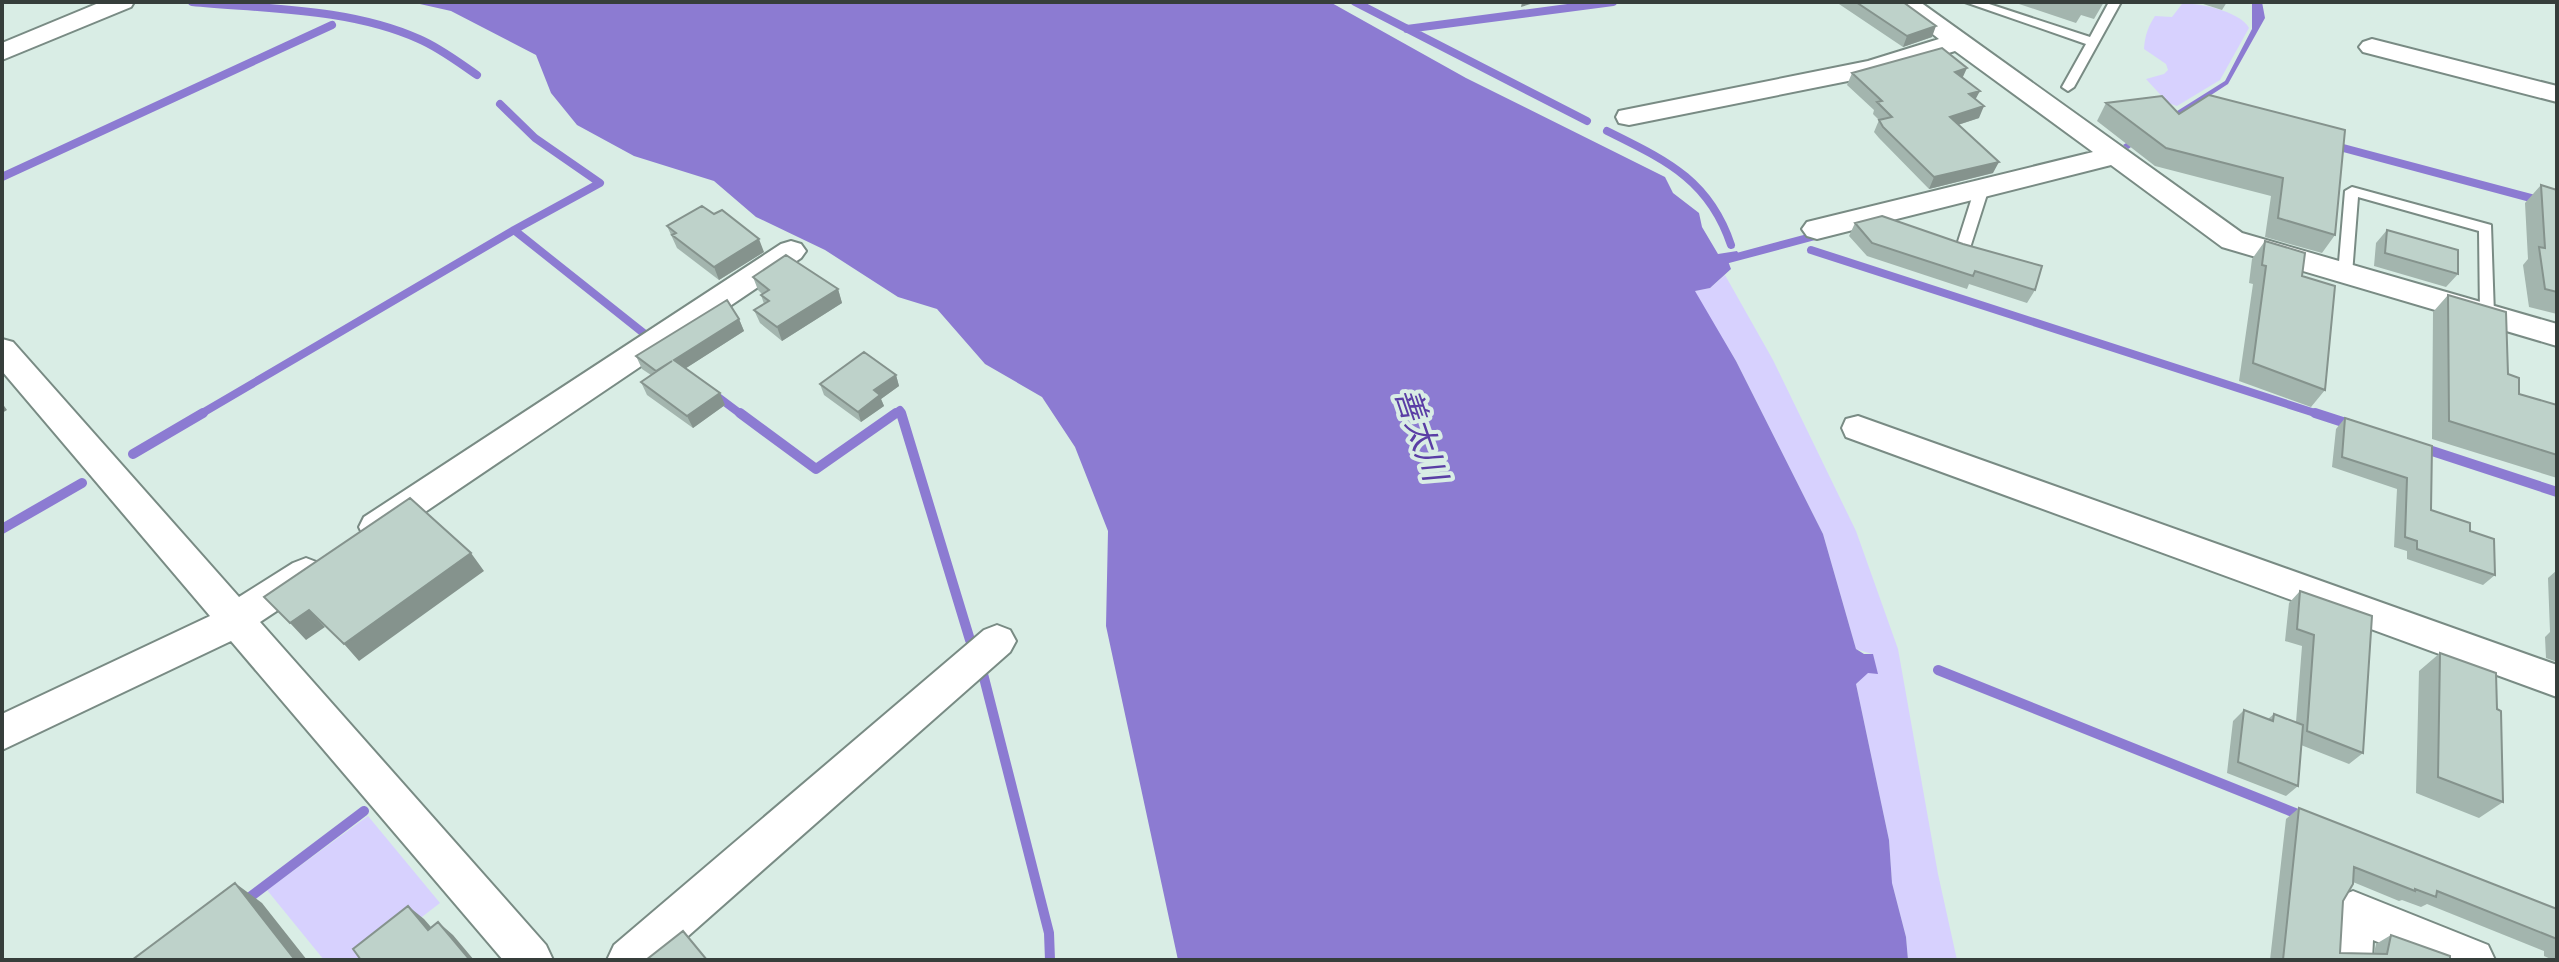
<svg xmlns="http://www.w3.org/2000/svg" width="2559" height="962" font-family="'Space Grotesk','Noto Sans JP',sans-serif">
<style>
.green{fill:#d7d1fe}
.water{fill:#8c7bd2}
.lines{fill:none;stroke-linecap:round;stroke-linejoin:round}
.stream-far1{stroke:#8c7bd2;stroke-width:8}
.stream{stroke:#8c7bd2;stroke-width:10}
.service-casing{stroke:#798b84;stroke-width:4}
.minor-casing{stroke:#798b84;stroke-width:4}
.service{fill:#fff;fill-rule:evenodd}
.minor{fill:#fff;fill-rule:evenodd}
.wall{fill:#a3b5ae}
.shaded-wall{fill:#85938d}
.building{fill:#bed2ca;stroke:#85938d;stroke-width:2}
.labels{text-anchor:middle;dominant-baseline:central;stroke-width:8;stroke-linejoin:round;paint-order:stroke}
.water-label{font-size:32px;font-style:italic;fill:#5a3ea5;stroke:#d9ede5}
</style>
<rect width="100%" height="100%" fill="#d9ede5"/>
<path class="green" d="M2182,4C2199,2 2241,12 2249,28L2220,80L2177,106L2168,103L2146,79L2164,74L2168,70L2166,64L2144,49C2145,35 2148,27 2155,16L2172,17Z
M1725,275L1773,360L1856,531L1898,649L1938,874L1957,960H1908L1906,937L1892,883L1889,840L1856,684L1868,672L1872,654L1856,649L1823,534L1736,361L1694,291L1710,288Z
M368,816L440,903L366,960H324L267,890Z"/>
<path class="water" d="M411,2H1330L1466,78L1665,177L1673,193L1699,213L1702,227L1718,254L1737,251L1740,256L1728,261L1731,269L1710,288L1695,291L1736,361L1823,534L1856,649L1864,654H1873L1878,674L1868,673L1856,684L1889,840L1892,883L1906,937L1908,960H1178L1106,626L1108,531L1075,447L1042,397L985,364L937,309L898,297L825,250L756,217L714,181L634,156L577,125L551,93L536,55L451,11Z
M2252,2H2262L2265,18L2228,84L2128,149L2123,145L2225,81L2252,29Z"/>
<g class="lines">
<path class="stream-far1" d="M192,2C266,9 350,8 419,39C440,48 458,62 477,75
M1355,2L1587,121
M1407,29L1613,2
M500,104L535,138L600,183L514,230L646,335
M1607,131C1665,160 1709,179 1731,245
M2332,145L2557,205
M2,177L332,25
M1811,250L2321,415
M1729,259L1815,236
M714,394L742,415
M199,415L514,230
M893,415L900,410L902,415"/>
<path class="stream" d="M740,413L816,469L896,413
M901,413L970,640
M2315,413L2352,425
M2423,448L2557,492
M133,454L203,413
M2,529L82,483
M981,666L1049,933L1050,960
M1938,670L2305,817
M242,903L364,811"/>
<g class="service-casing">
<path id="service" d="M1965,2H1983L2090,37L2109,2H2121L2074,87L2068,91L2062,87L2086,44Z
M1982,184L1989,188L1969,251L1967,254H1957L1955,251L1975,188Z
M2352,187L2491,225L2494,315L2492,319L2487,320L2480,315L2479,231L2358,197L2352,274L2345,279L2340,277L2338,274L2345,191Z"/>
</g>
<g class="minor-casing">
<path id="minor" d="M101,2H134L131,7L2,60V43Z
M1892,2H1920L2242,233L2557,324V346L2222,247L2111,165L1817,239L1807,236L1802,229L1807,222L2093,152L1955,51L1873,76L1629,125L1619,123L1616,117L1619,111L1629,109L1868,61L1939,39Z
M2372,39L2557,86V102L2363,52L2359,47L2363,42Z
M791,241L801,244L806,251L801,258L388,537L376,541L364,537L359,527L364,517L781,244Z
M2,339L13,342L239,597L293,563L306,558L319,563L324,573L319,583L260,622L546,945L553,960H503L231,641L2,750V714L210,616L2,371Z
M1858,416L2557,665V697L1846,437L1842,428L1846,419Z
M997,625L1010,630L1016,641L1010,652L661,960H607L614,945L984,630Z
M2353,891L2488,945L2495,960H2421L2373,940L2372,960H2328L2332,911L2338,897Z"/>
</g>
<use href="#service" class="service"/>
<use href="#minor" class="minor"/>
</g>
<path class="wall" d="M1836,2H1903L1932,37L1903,47Z
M2013,2H2104L2094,19L2081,15L2076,23Z
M2197,2H2227L2222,10Z
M1852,73L1963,78L1976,99L1979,118L1958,125L1993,173L1929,189L1879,138L1874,132L1879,120L1873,114L1874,110L1847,85Z
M2209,95L2335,235L2322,253L2265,237L2271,196L2155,166L2097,121L2106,103L2179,114Z
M2541,185L2557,190V314L2529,307L2523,265L2528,259L2525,203Z
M1855,223L2035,290L2027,303L1969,284L1967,289L1867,256L1849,236Z
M667,226L764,252L719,280L677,248Z
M2387,230L2458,274L2446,287L2374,266L2376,243Z
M2265,241L2302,276L2325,390L2311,407L2239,381L2253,284L2249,283L2252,259Z
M753,277L838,289L842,303L782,341L760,323L754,310L764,304L761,295L762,294L758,290Z
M2448,295L2508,374L2519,394L2557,405V478L2432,439L2433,312Z
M739,319L744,331L686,368L725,405L693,428L647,395L641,382L651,375L642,369L636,356Z
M896,375L899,386L881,399L884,406L861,422L824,395L820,384Z
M2345,418L2432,446L2431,510L2470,531L2495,575L2483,585L2407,559V551L2394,547L2397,489L2332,467L2336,429Z
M2557,570V662L2546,658L2545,637L2550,632L2548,578Z
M2300,591L2363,753L2349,764L2301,745L2298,786L2286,796L2227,773L2233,721L2244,710L2268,719L2274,714L2296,722L2302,646L2285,641L2289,603Z
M2440,653L2497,709L2503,802L2479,818L2416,793L2419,671Z
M2299,808L2557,909V960H2553L2544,956V951L2427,904L2421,907L2402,900L2399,901L2353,882L2343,901L2340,953H2374L2376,944L2391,935L2450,960H2270L2286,819Z"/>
<path class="shaded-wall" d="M1522,2H1537L1521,7Z
M1936,26L1932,37L1903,47L1907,36Z
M1967,68L1962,79L1955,72Z
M1980,91L1974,102L1969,94Z
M1984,106L1979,118L1945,129L1950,117Z
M1999,162L1993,173L1929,189L1934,177Z
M759,239L764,252L719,280L714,267Z
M838,289L842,303L782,341L777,327Z
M739,319L744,331L680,372L674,360Z
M896,375L899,386L881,399L884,406L861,422L858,412L874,390Z
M720,393L725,405L693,428L687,416Z
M2,403L7,410L2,413Z
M471,553L484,571L359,661L344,644Z
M309,610L325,627L306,640L290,623Z
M235,883L262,903L307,960H295Z
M408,906L424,919L444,942L428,930Z
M438,922L453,935L474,960H470Z"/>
<path class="building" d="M1856,2H1903L1936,26L1907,36Z
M1942,48L1967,68L1955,72L1980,91L1969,94L1984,106L1950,117L1999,162L1934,177L1883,127L1879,120L1892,117L1877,102L1882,101L1852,73Z
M2209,95L2345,130L2335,235L2278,218L2283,178L2166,148L2106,103L2162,96L2179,114Z
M2541,185L2557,190V292L2545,289L2539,247L2545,248Z
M702,206L714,214L722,210L759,239L714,267L672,235L676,233L667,226Z
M1882,216L1963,244L2042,266L2035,290L1975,271L1973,276L1872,243L1855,223Z
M2387,230L2458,250V274L2385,253Z
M2265,241L2305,253L2302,276L2335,286L2325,390L2253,363L2266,266L2262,265Z
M786,255L838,289L777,327L754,310L769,301L761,295L769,290L753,277Z
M2448,295L2506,312L2508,374L2519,378V394L2557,405V455L2449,421Z
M727,300L739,319L674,360L720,393L687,416L641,382L672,361L656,371L636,356Z
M864,352L896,375L874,390L880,395L858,412L820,384Z
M2345,418L2432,446L2431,510L2470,523V531L2494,539L2495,575L2417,549V541L2405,537L2407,478L2342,457Z
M410,498L471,553L344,644L309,610L290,623L264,597Z
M2300,591L2372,616L2363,753L2307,731L2314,635L2297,629Z
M2440,653L2496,673L2497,709L2501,711L2503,802L2438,777Z
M2244,710L2273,721L2274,714L2303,725L2298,786L2238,762Z
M2299,808L2557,909V939L2437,891L2436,897L2415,889V891L2354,867L2353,884L2343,901L2340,953L2387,954L2391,935L2450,956V960H2283Z
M235,883L295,960H132Z
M408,906L428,930L438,922L470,960H361L353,949Z
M683,931L707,960H646Z"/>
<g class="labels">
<g class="water-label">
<text transform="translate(1421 434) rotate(71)">善太川</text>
</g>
</g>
<rect width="2559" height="962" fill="none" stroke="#363e3b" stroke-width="8"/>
</svg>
